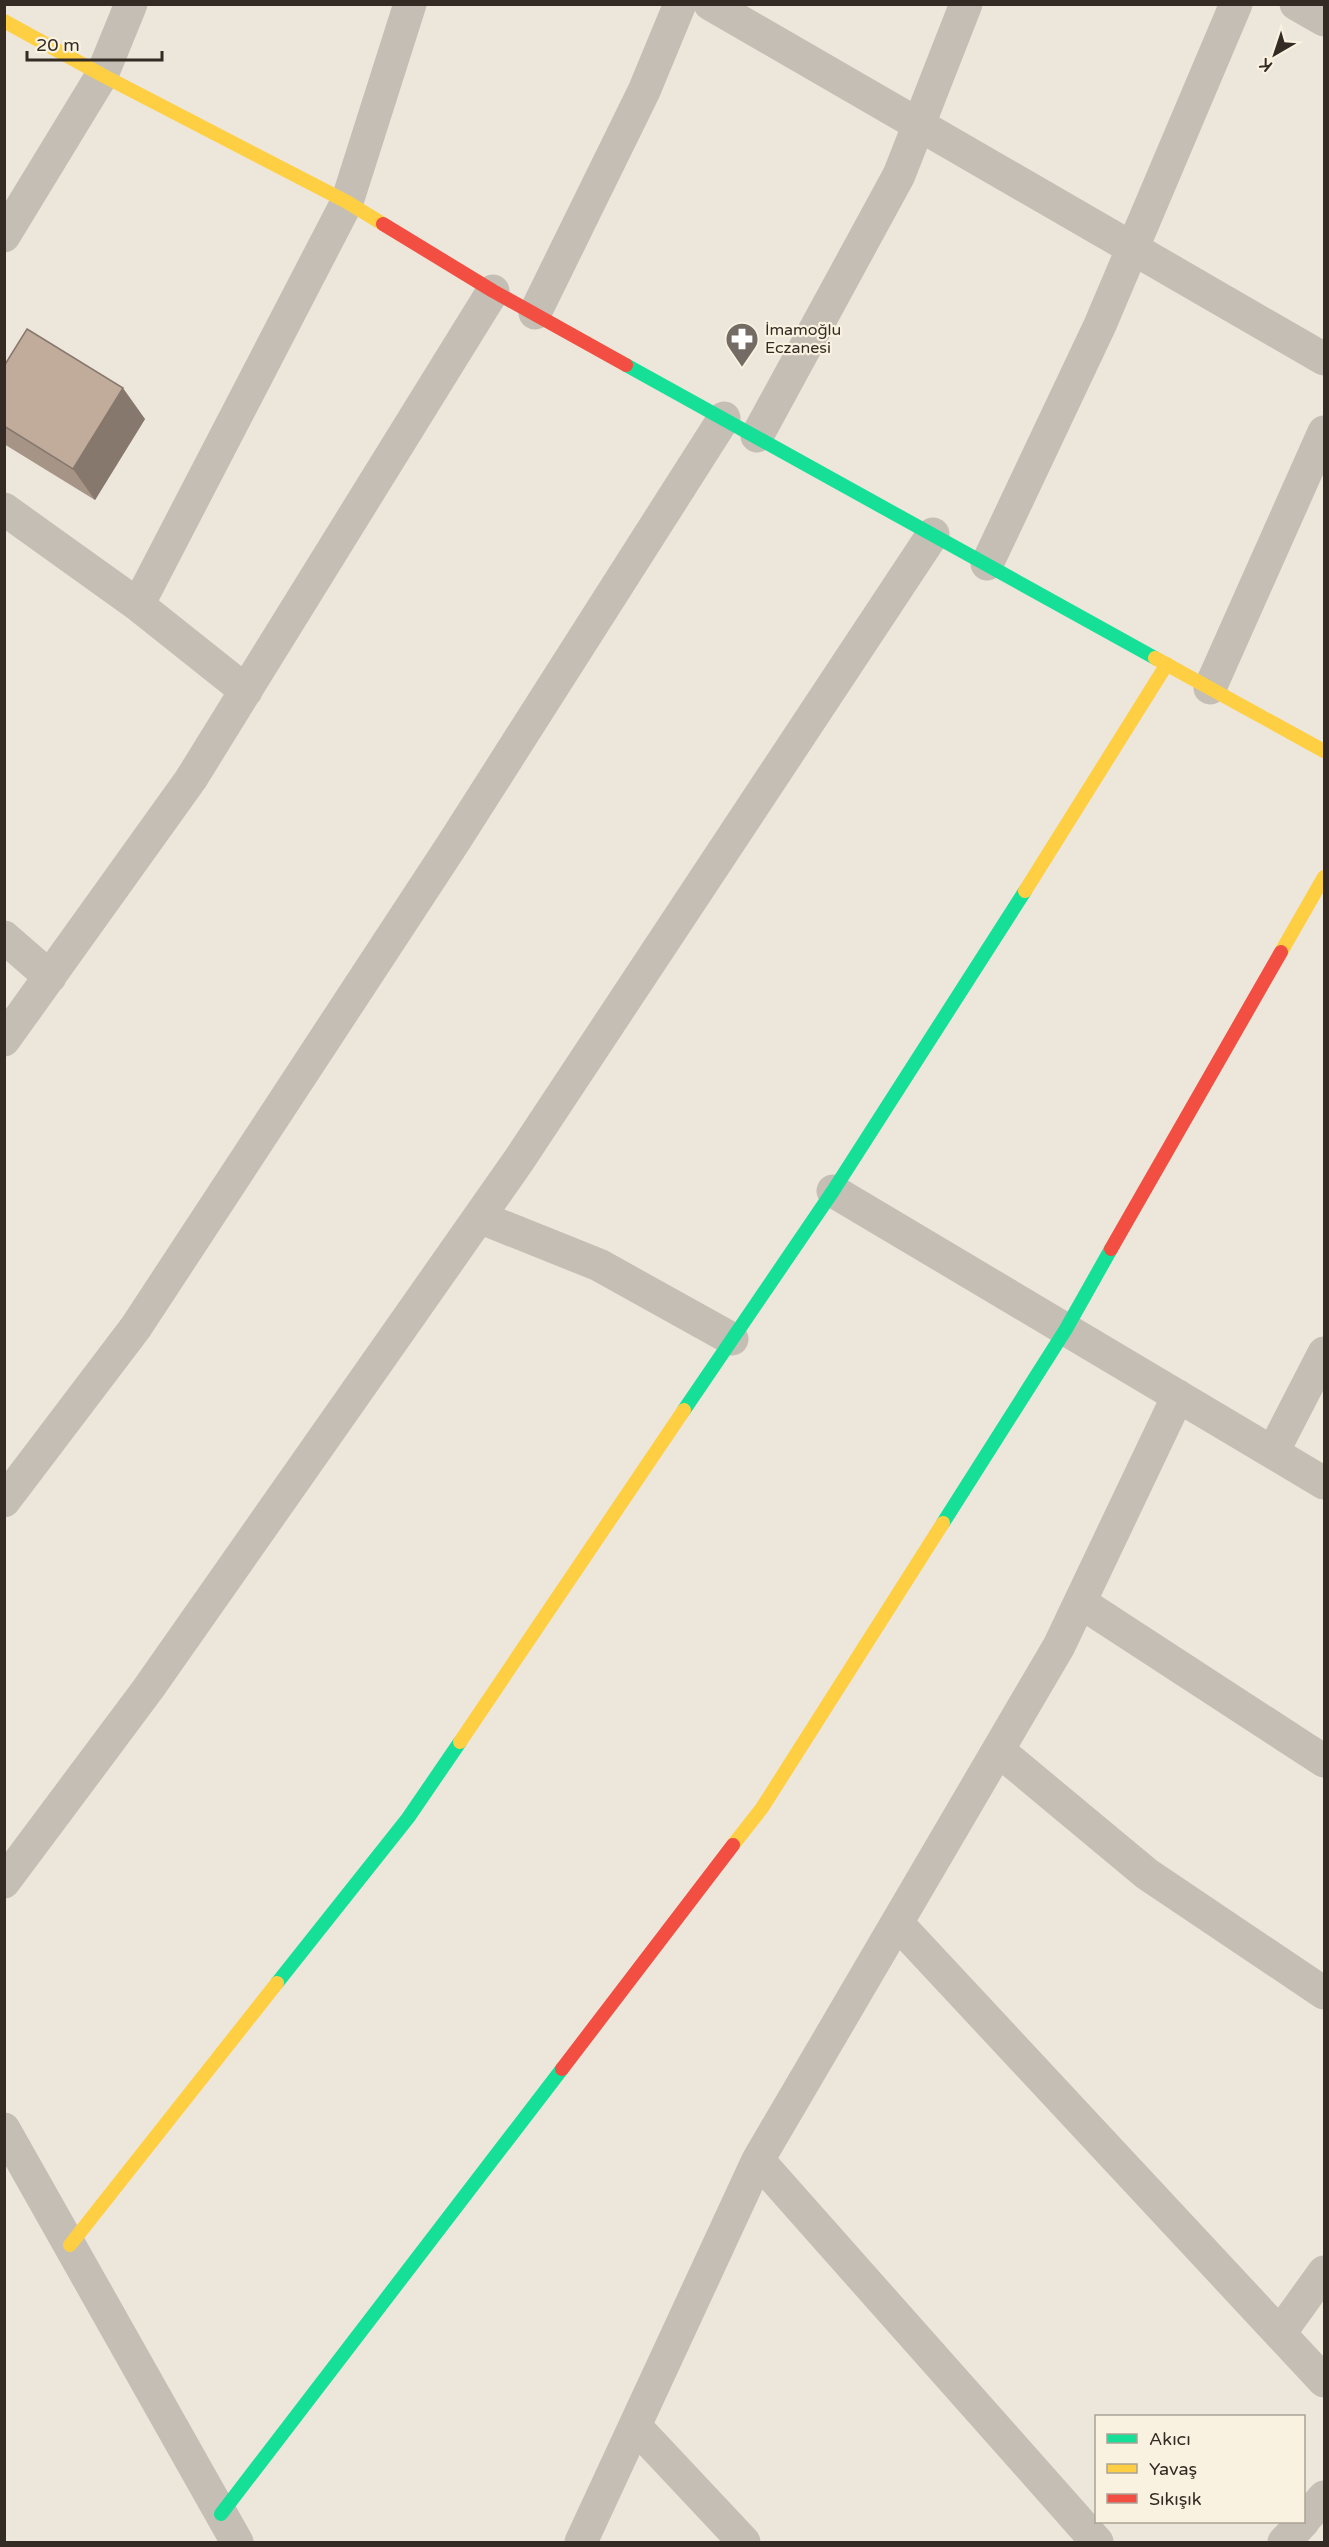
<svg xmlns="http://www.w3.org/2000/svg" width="1329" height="2547" font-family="'Varela Round',sans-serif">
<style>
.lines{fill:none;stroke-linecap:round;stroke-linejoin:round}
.street{stroke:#c4beb5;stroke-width:33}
.fast{stroke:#16e098;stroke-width:14}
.slow{stroke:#ffcf43;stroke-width:14}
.jam{stroke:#f24e42;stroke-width:14}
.wall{fill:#a69486}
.shaded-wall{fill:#87786d}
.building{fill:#c1ac9c;stroke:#87786d;stroke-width:1.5}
.labels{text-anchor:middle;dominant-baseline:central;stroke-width:4.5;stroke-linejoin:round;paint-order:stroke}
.poi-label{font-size:16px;fill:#342b24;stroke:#faf2e1;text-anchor:start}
</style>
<rect width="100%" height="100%" fill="#ece6db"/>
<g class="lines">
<path class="street" d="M710,4L1324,359
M1296,4L1324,20
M4,236L102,75L131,4
M535,313L644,91L680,4
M757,436L899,175L966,4
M4,509L138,605L246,691
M987,564L1100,325L1236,4
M138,605L347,202L410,4
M1210,688L1324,432
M4,937L50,977
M4,1040L191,779L493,291
M833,1191L1324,1483
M479,1217L599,1265L732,1339
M1273,1452L1324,1353
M4,1501L136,1327L454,842L724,418
M1080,1602L1324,1761
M998,1750L1147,1874L1324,1993
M4,1882L148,1689L519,1160L933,534
M897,1923L1324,2381
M4,2129L237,2542
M758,2160L1097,2542
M1280,2333L1324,2272
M635,2426L744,2542
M1304,2520L1324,2497
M581,2542L758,2160L1059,1646L1178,1396
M1284,2542L1303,2522"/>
<path class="fast" d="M626,365L1155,658
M684,1410L833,1191L1025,891
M943,1523L1066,1329L1111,1249
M277,1983L408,1818L460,1742
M221,2514L562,2069"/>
<path class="slow" d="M4,21L102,75L347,202L383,224
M1155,658L1324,751
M1025,891L1167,664
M1281,952L1324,877
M460,1742L684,1410
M733,1845L762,1808L943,1523
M70,2245L277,1983"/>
<path class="jam" d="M383,224L493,291L626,365
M1111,1249L1281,952
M562,2069L733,1845"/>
</g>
<path class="wall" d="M4,366L145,419L95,500L4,444Z"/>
<path class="shaded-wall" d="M123,388L145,419L95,500L73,469Z"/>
<path class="building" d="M27,329L123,388L73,469L4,426V366Z"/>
<defs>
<g id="pharmacy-pin" transform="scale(1.725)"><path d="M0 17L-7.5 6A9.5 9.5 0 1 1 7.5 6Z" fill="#746c64" stroke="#faf2e1"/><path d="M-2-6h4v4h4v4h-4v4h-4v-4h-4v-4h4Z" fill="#fff"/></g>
</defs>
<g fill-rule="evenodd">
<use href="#pharmacy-pin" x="742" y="339"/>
</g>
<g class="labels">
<g class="poi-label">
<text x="765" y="330">İmamoğlu<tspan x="765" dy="18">Eczanesi</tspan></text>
</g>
</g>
<rect width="1329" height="2547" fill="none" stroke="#342b24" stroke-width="12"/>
<rect x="1095" y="2415" width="210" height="108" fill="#faf2e1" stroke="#aba295" stroke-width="1.5"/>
<rect x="1107" y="2434" width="30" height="9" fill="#16e098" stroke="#aba295" stroke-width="1.5"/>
<text x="1149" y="2445" font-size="18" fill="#342b24">Akıcı</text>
<rect x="1107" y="2464" width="30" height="9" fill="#ffcf43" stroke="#aba295" stroke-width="1.5"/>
<text x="1149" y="2475" font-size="18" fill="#342b24">Yavaş</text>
<rect x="1107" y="2494" width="30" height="9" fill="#f24e42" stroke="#aba295" stroke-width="1.5"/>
<text x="1149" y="2505" font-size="18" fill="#342b24">Sıkışık</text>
<g transform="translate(1275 54) rotate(219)" stroke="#faf2e1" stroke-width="4.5" paint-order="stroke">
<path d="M0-4.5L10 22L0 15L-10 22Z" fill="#342b24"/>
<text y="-9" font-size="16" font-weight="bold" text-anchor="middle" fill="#342b24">K</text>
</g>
<path d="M27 51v9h135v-9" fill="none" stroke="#342b24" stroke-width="3"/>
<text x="36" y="51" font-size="18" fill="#342b24" stroke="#faf2e1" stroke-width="4.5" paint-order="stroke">20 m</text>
</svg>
